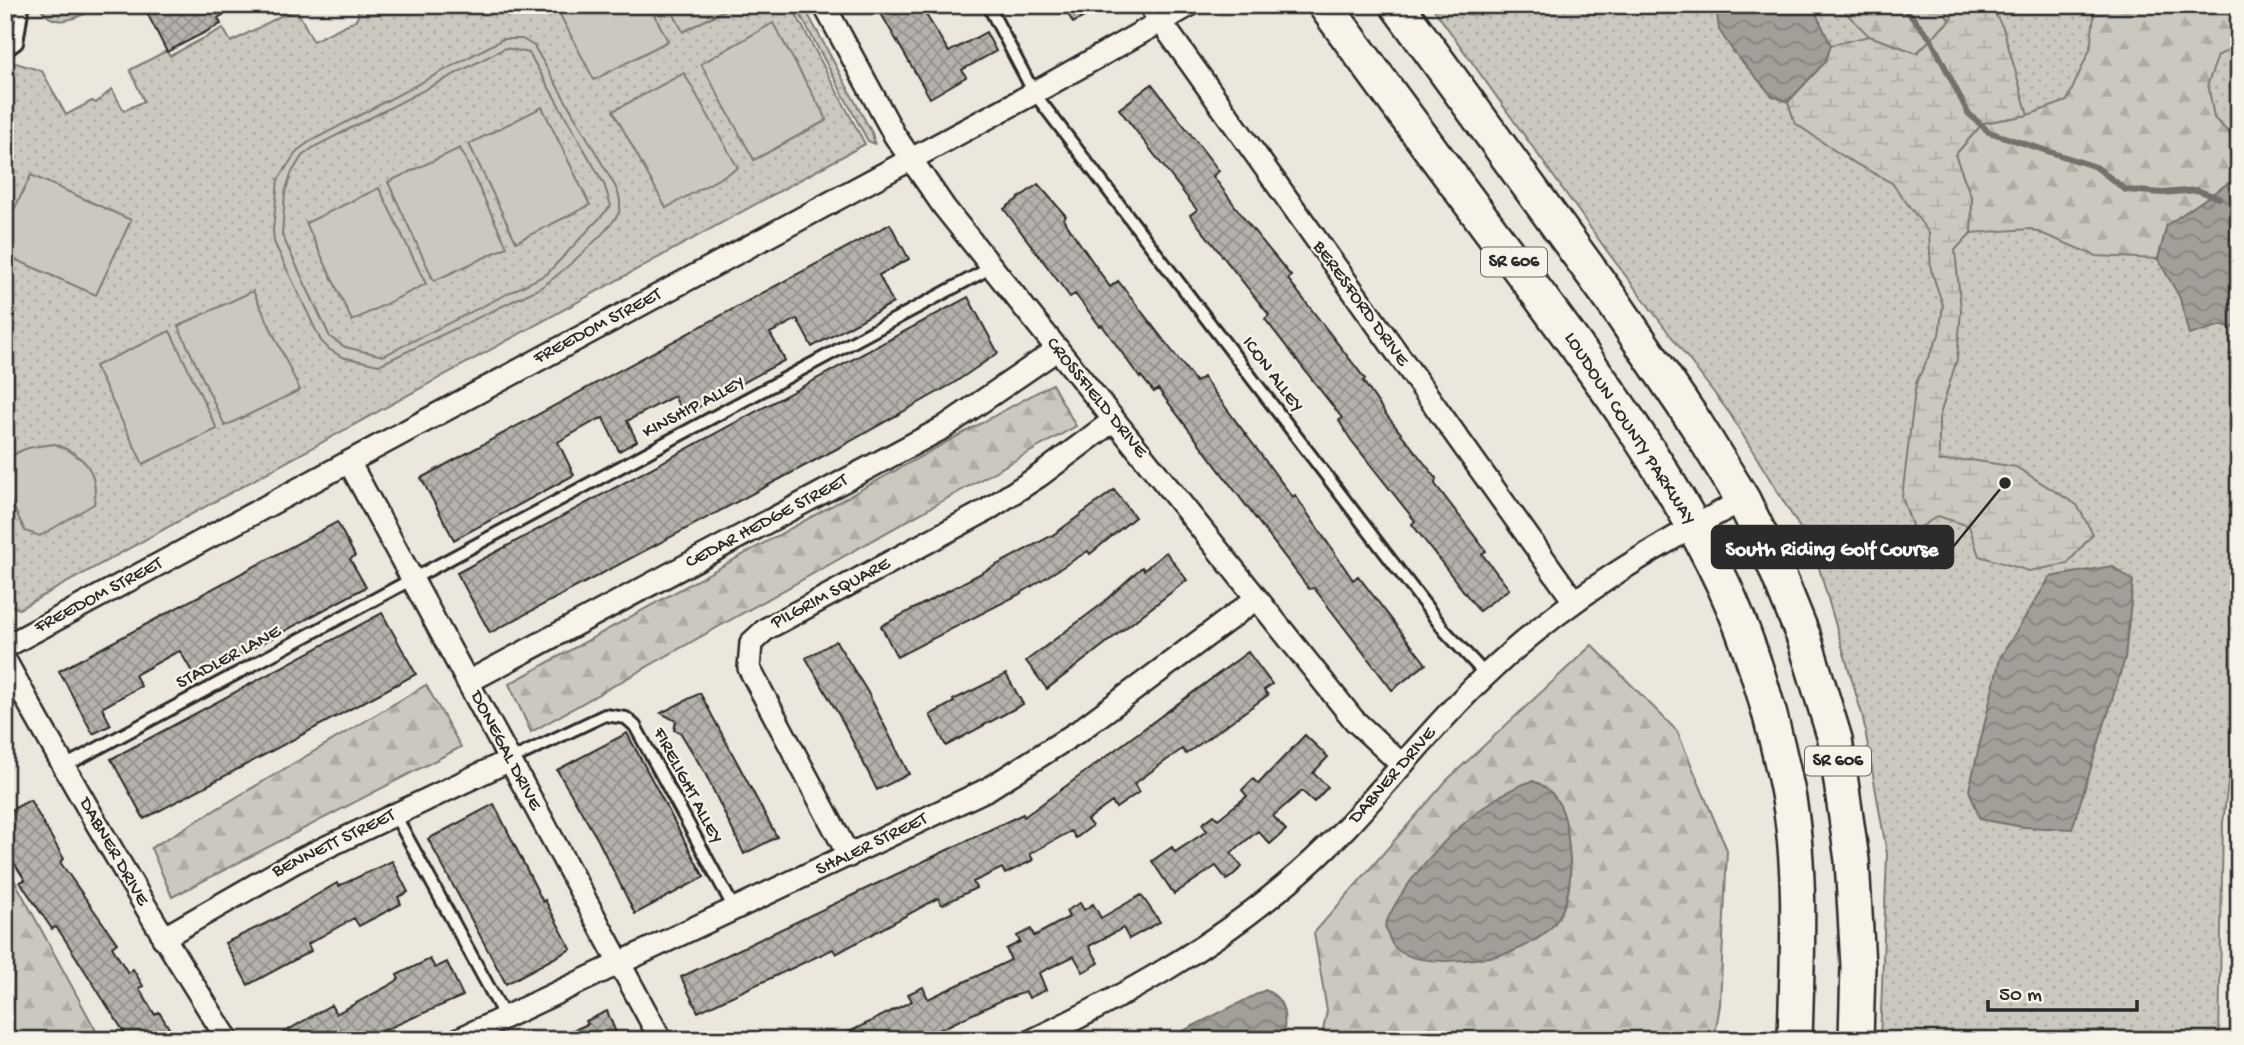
<svg xmlns="http://www.w3.org/2000/svg" width="2244" height="1045" font-family="'Gochi Hand',sans-serif">
<style>
.grass{fill:url(#grass-dots);stroke:#7b7a75;stroke-width:2}
.forest{fill:url(#forest-firs);stroke:#7b7a75;stroke-width:2}
.wetland{fill:url(#wetland-marsh);stroke:#7b7a75;stroke-width:2}
.garden{fill:#cbc8bf;stroke:#7b7a75;stroke-width:2;fill-rule:evenodd}
.water{fill:url(#water-waves);stroke:#72716c;stroke-width:2}
.lines{fill:none;stroke-linecap:round;stroke-linejoin:round}
.stream{stroke:#72716c;stroke-width:6}
.building{fill:url(#building-cross-hatch);stroke:#2b2b2b;stroke-width:2}
.service-casing{stroke:#2b2b2b;stroke-width:16}
.minor-casing{stroke:#2b2b2b;stroke-width:26}
.primary-casing{stroke:#2b2b2b;stroke-width:38}
.service{stroke:#f7f3e8;stroke-width:10}
.minor{stroke:#f7f3e8;stroke-width:21}
.primary{stroke:#f7f3e8;stroke-width:33}
.labels{text-anchor:middle;dominant-baseline:central;stroke-width:5;stroke-linejoin:round;paint-order:stroke}
.shield{fill:#f7f3e8;stroke:#686764;stroke-width:2}
.shield-label{font-size:18px;font-weight:bold;fill:#2b2b2b}
.street-label{font-size:19px;fill:#2b2b2b;stroke:#f7f3e8}
.leader{fill:none;stroke:#2b2b2b;stroke-width:2.5}
.callout-dot{fill:#2b2b2b;stroke:#f7f3e8;stroke-width:2.5}
.callout{fill:#2b2b2b;stroke:#2b2b2b;stroke-width:2.5}
.callout-label{font-size:21px;text-anchor:middle;font-weight:bold;fill:#fff}
</style>
<defs>
<pattern id="grass-dots" width="8" height="8" patternUnits="userSpaceOnUse" patternTransform="scale(1.75)"><rect width="8" height="8" fill="#cbc8bf"/><path d="M2 2h.1M6 6h.1" fill="none" stroke="#aeaca4" stroke-width="1.8" stroke-linecap="round"/></pattern>
<pattern id="forest-firs" width="22" height="20" patternUnits="userSpaceOnUse" patternTransform="scale(1.75)"><rect width="22" height="20" fill="#cbc8bf"/><path d="M5 1l3.5 6h-7zM16 11l3.5 6h-7z" fill="#aeaca4"/></pattern>
<pattern id="wetland-marsh" width="20" height="14" patternUnits="userSpaceOnUse" patternTransform="scale(1.75)"><rect width="20" height="14" fill="#cbc8bf"/><path d="M1 5h8M5 5V1M11 12h8M15 12V8" fill="none" stroke="#aeaca4"/></pattern>
<pattern id="water-waves" width="16" height="10" patternUnits="userSpaceOnUse" patternTransform="scale(1.75)"><rect width="16" height="10" fill="#a29f98"/><path d="M0 5q4-4 8 0t8 0" fill="none" stroke="#84827c"/></pattern>
<pattern id="building-cross-hatch" width="8" height="8" patternUnits="userSpaceOnUse" patternTransform="scale(1.75)"><rect width="8" height="8" fill="#b5b2ab"/><path d="M0 0l8 8M0 8l8-8" fill="none" stroke="#93918b"/></pattern>
</defs>
<rect width="100%" height="100%" fill="#ebe7dd"/>
<filter id="ink" filterUnits="userSpaceOnUse"><feTurbulence type="fractalNoise" baseFrequency=".0143" numOctaves="2"/><feDisplacementMap in="SourceGraphic" scale="14" xChannelSelector="R" yChannelSelector="G"/><feConvolveMatrix kernelMatrix="1 2 1 2 8 2 1 2 1" color-interpolation-filters="sRGB"/></filter>
<g filter="url(#ink)">
<path class="grass" d="M39,5H103C82,15 53,34 39,5Z
M355,5H791L865,144L19,609L10,605L5,596V69L16,63L42,71L66,115L92,101L96,103L112,89L124,111L144,101L130,70L166,51L170,56L223,28L231,42L296,8L313,41L356,20L359,14Z
M795,5H803L872,133L875,144L868,141Z
M1431,5H2239V694L2223,823L2219,1040H1880L1887,854L1863,718L1814,551L1730,414L1607,251Z"/>
<path class="forest" d="M1838,5H1943L1949,21L1917,53L1869,36Z
M2099,5H2224L2239,21V43L2218,56L2208,83L2214,118L2239,142V176L2167,225L2158,259L2096,256L2031,229L1971,233L1972,199L1955,155L1983,123L2028,115L2067,101L2090,49L2095,8Z
M1052,384L1076,426L531,732L509,684Z
M1592,645L1677,731L1727,850L1720,1005L1714,1040H1321L1327,1011L1314,933L1447,780Z
M426,685L461,747L172,897L151,848Z
M5,863L101,1040H5Z"/>
<path class="wetland" d="M1959,5H1990L2003,28L2028,115L1983,123L1955,155L1972,199L1971,233L1955,250L1961,310L1957,359L1939,418V461L1971,460L2016,467L2077,505L2093,534L2067,564L2029,571L1979,556L1969,526L1938,516L1914,531L1902,497L1916,383L1939,335L1943,305L1931,270L1929,233L1892,183L1847,159L1795,123L1788,102L1825,62L1831,45L1869,36L1917,53L1949,21Z"/>
<path class="garden" d="M555,5H649L668,41L594,80Z
M669,5H734L683,32Z
M773,23L827,120L754,160L701,64Z
M503,39H522L534,46L615,186C619,194 622,203 619,212C613,228 554,280 538,289L379,365L342,357L329,349L321,341L274,242L273,230L278,180L297,151L309,142ZM505,48L529,53L604,184L611,206L547,274L383,356L345,347L330,337L282,235L285,193L291,174L302,156L314,147Z
M684,73L738,168L666,208L613,111Z
M542,107L590,205L516,242L469,144Z
M460,148L507,247L434,281L388,182Z
M31,175L131,220L96,295L5,255V228Z
M379,188L426,284L352,321L306,223Z
M253,291L300,390L225,426L178,326Z
M170,331L217,429L143,464L95,366Z
M55,444C84,456 99,470 94,504L40,536L25,531L5,489V463C19,447 34,446 55,444Z"/>
<path class="water" d="M1716,5H1812L1831,45L1825,62L1788,102L1772,96L1733,51L1719,30Z
M2239,176V329L2222,325L2189,335L2180,298L2158,259L2167,225Z
M2112,566L2133,581L2125,658L2072,829L2023,827L1980,819L1969,790L2000,658L2050,577Z
M1533,781C1554,788 1564,808 1567,830C1571,861 1575,895 1555,923C1545,936 1526,947 1511,952C1486,960 1411,970 1393,945C1389,940 1388,932 1385,926C1402,877 1482,794 1533,781Z
M1265,990C1287,999 1286,1018 1283,1040H1165Z"/>
<g class="lines">
<path class="stream" d="M1902,5L1931,39L1968,113L1989,132L2096,167L2126,190L2163,193L2197,190L2219,198"/>
</g>
<path class="building" d="M143,5H238L218,18L221,24L167,52Z
M876,5H920L949,52L986,32L996,51L962,70L966,77L930,98Z
M1063,5H1107L1073,23Z
M1152,84L1219,171L1213,176L1249,225L1291,276L1288,279L1365,379L1363,381L1385,413L1436,478L1435,484L1486,551L1482,554L1509,589L1479,611L1412,524L1415,521L1351,440L1339,421L1342,418L1265,319L1269,315L1190,215L1197,210L1119,109Z
M1038,184L1066,216L1063,219L1110,287L1118,281L1196,382L1203,377L1279,479L1293,497L1295,495L1353,580L1358,576L1426,664L1392,690L1314,588L1309,589L1158,389L1154,392L1141,376L1140,378L1102,325L1100,326L1075,294L1070,297L1004,209Z
M890,224L909,259L879,275L893,303L812,347L797,319L770,333L785,360L684,415L674,396L627,421L637,441L619,451L603,418L597,420L558,442L574,475L454,540L421,478Z
M968,297L998,353L954,383L842,446L490,633L457,573Z
M1114,490L1135,517L1090,554L1088,551L1018,595L897,657L881,626L1053,535Z
M337,522L355,556L350,559L366,587L196,679L180,651L173,654L135,675L141,686L102,708L111,725L93,734L59,671Z
M1166,552L1187,580L1047,689L1026,661L1098,607L1142,567L1144,570Z
M382,613L416,674L144,819L111,759Z
M836,641L867,691L909,774L877,790L844,724L806,658Z
M1248,652L1272,684L1264,690L1268,695L1186,754L1182,749L1134,784L1139,792L1116,808L1112,802L1087,820L1092,826L1076,838L1071,831L1030,854L1033,860L1005,874L1002,868L973,882L976,888L942,905L938,898L836,954L833,949L698,1012L681,977L1023,814L1024,817Z
M1006,674L1023,704L946,746L930,715L954,702L953,700Z
M700,693L777,837L744,854L705,773L680,732L674,730L676,721L661,713Z
M627,733L704,877L635,914L598,840L557,770Z
M1305,735L1328,757L1313,773L1328,787L1314,802L1302,791L1273,816L1286,830L1270,844L1258,831L1231,853L1242,867L1227,880L1216,866L1174,894L1152,861L1172,847L1175,852L1207,831L1202,824L1214,815L1218,819L1247,796L1242,790L1253,779L1258,784Z
M30,800L64,859L60,862L117,943L112,947L128,973L133,969L143,986L139,988L155,1015L159,1012L169,1028L165,1031L171,1040H129L62,935L56,927L52,929L20,882L25,880L5,849V813Z
M494,804L543,902L545,900L571,949L506,984L428,839Z
M392,861L408,892L398,897L401,904L359,926L354,918L308,944L311,951L248,985L225,943L279,917L337,883L339,886Z
M1141,895L1160,922L1129,939L1123,928L1089,946L1099,963L1083,972L1074,956L1039,973L1046,990L1029,998L1026,992L1002,1000L939,1030L941,1033L928,1040H833L912,1001L908,994L923,987L928,999L1011,960L1006,949L1020,942L1017,936L1031,929L1034,936L1049,928L1069,917L1066,911L1080,903L1084,910L1093,904L1101,918Z
M430,959L435,968L447,962L463,996L373,1035L376,1040H271L331,1005L336,1014L390,985L399,979L397,975Z
M607,1011L619,1040H550L588,1024L586,1021Z"/>
<g class="lines">
<g class="service-casing">
<path id="service" d="M988,5L1034,93L1445,631L1486,675
M5,52L17,43L23,5
M510,760L605,715L626,718L635,726L735,910
M63,767L992,267
M395,815L505,1017"/>
</g>
<g class="minor-casing">
<path id="minor" d="M824,5L895,136L944,207L1354,720L1402,765
M1149,5L1574,601
M349,462L661,1040
M5,647L1034,93L1190,5
M5,660C75,789 149,916 228,1040
M468,682L943,428L1058,349
M849,856L749,668L751,643L766,629L987,510L1039,476L1114,420
M163,938L295,862L510,760
M457,1040L988,789L1079,731L1256,599
M1033,1040C1124,996 1208,950 1285,885C1361,823 1415,742 1486,675C1562,602 1651,548 1743,500"/>
</g>
<g class="primary-casing">
<path id="primary" d="M1325,5C1385,88 1445,169 1506,251C1585,357 1668,466 1724,586C1753,649 1773,719 1787,788C1803,870 1797,957 1795,1040
M1397,5L1616,306L1696,424L1743,500L1772,559L1804,638L1835,739L1852,860L1858,966L1856,1040"/>
</g>
<use href="#service" class="service"/>
<use href="#minor" class="minor"/>
<use href="#primary" class="primary"/>
</g>
</g>
<g class="labels">
<g class="shield">
<rect x="1481" y="247.5" width="66" height="29" rx="5"/>
<rect x="1805" y="746.5" width="66" height="29" rx="5"/>
</g>
<g class="shield-label">
<text x="1514" y="262">SR 606</text>
<text x="1838" y="761">SR 606</text>
</g>
<g class="street-label">
<text transform="translate(1360 304) rotate(54)">BERESFORD DRIVE</text>
<text transform="translate(598 327) rotate(-28)">FREEDOM STREET</text>
<text transform="translate(1272 375) rotate(53)">ICON ALLEY</text>
<text transform="translate(1096 398) rotate(51)">CROSSFIELD DRIVE</text>
<text transform="translate(694 408) rotate(-28)">KINSHIP ALLEY</text>
<text transform="translate(1629 429) rotate(57)">LOUDOUN COUNTY PARKWAY</text>
<text transform="translate(767 522) rotate(-28)">CEDAR HEDGE STREET</text>
<text transform="translate(831 594) rotate(-28)">PILGRIM SQUARE</text>
<text transform="translate(99 596) rotate(-28)">FREEDOM STREET</text>
<text transform="translate(229 658) rotate(-28)">STADLER LANE</text>
<text transform="translate(505 751) rotate(62)">DONEGAL DRIVE</text>
<text transform="translate(1393 776) rotate(-49)">DABNER DRIVE</text>
<text transform="translate(687 786) rotate(62)">FIRELIGHT ALLEY</text>
<text transform="translate(334 844) rotate(-26)">BENNETT STREET</text>
<text transform="translate(872 845) rotate(-26)">SHALER STREET</text>
<text transform="translate(113 852) rotate(60)">DABNER DRIVE</text>
</g>
</g>
<path class="leader" d="M2005 483L1953 547"/>
<circle class="callout-dot" cx="2005" cy="483" r="7"/>
<rect class="callout" x="1712" y="526" width="241" height="42" rx="7"/>
<g class="callout-label">
<text x="1832" y="555">South Riding Golf Course</text>
</g>
<rect width="2244" height="1045" fill="none" stroke="#f7f3e8" stroke-width="28"/>
<rect x="14" y="14" width="2216" height="1017" fill="none" stroke="#2b2b2b" stroke-width="2.5" filter="url(#ink)"/>
<path d="M1988 1000v10h149v-10" fill="none" stroke="#2b2b2b" stroke-width="3.5"/>
<text x="1999" y="1000" font-size="21" fill="#2b2b2b" stroke="#f7f3e8" stroke-width="5" paint-order="stroke">50 m</text>
</svg>
